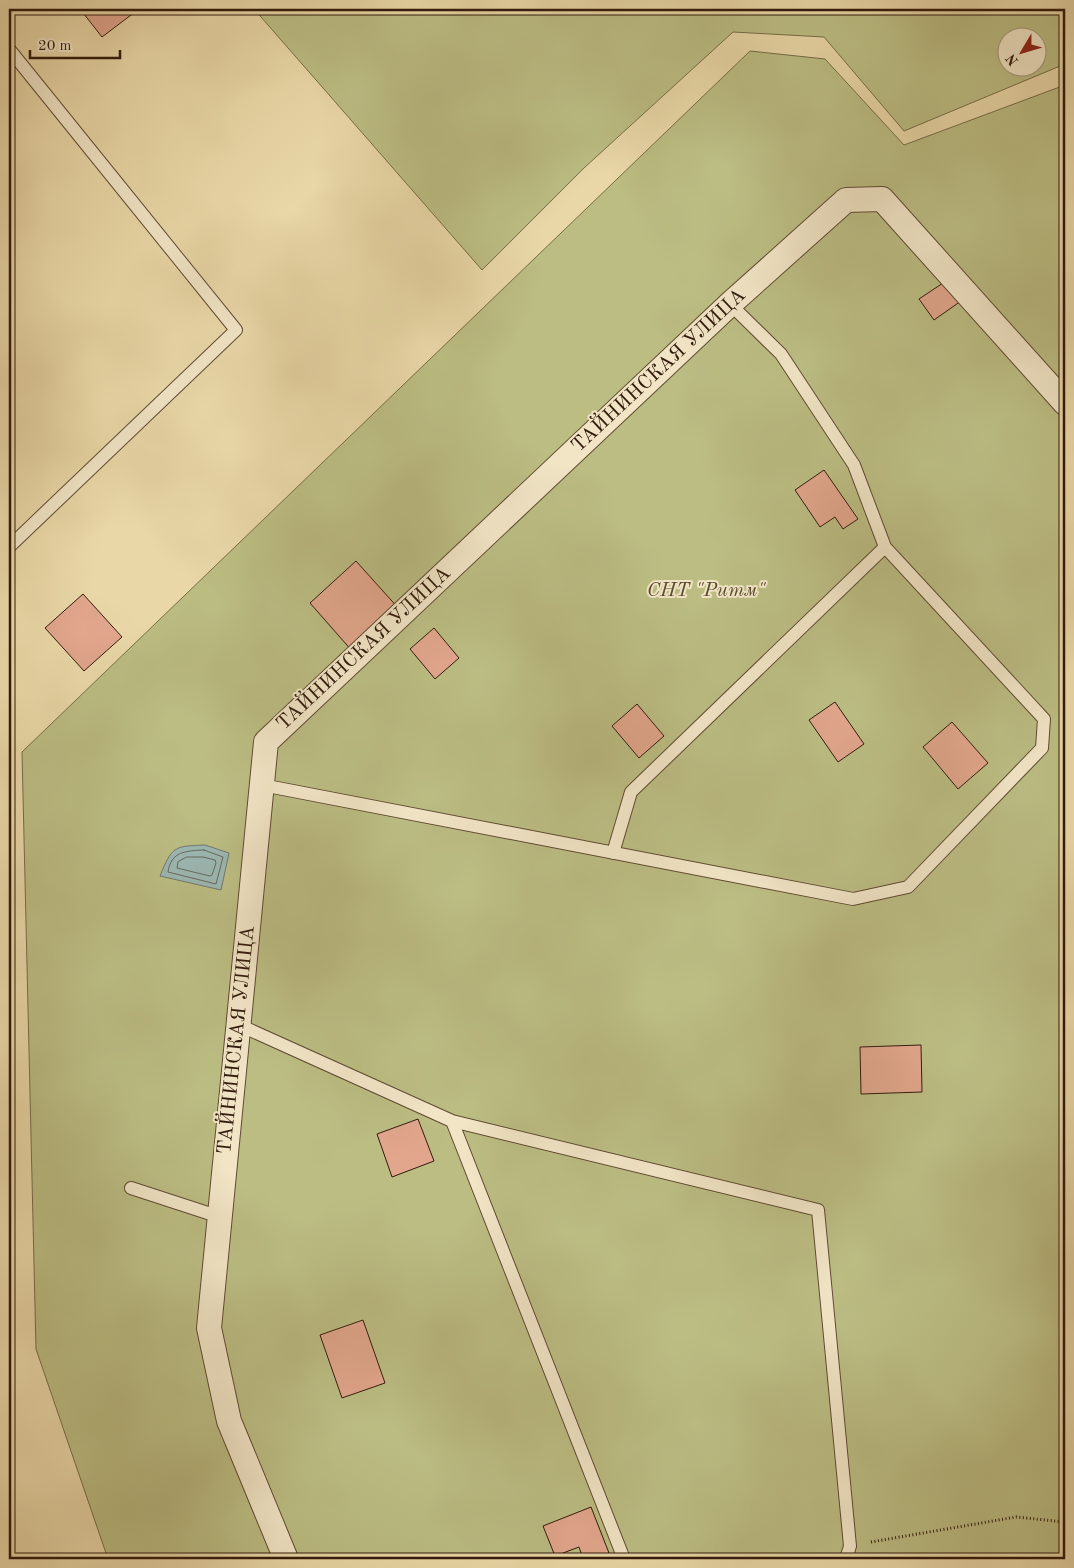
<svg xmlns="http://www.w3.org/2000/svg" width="1074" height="1568" font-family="'Old Standard TT',serif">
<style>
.green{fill:#bbbd83;stroke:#766c48;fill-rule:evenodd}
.water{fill:#9bb7b2;stroke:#717970}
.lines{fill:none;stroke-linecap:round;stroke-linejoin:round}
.shore{stroke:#66695f;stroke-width:1}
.building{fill:#e1a68c;stroke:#321b0c}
.service-casing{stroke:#604a33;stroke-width:14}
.minor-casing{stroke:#604a33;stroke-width:26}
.path{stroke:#321b0c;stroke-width:3;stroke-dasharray:1 2.5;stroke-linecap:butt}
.service{stroke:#f1e5c6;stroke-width:12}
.minor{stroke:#f1e5c6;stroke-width:24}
.labels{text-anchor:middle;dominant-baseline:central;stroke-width:4;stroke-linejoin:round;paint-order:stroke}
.street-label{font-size:20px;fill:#321b0c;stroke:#f1e5c6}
.park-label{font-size:20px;font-style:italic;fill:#5b4c30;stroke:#f1e5c6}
</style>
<rect width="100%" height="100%" fill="#e9d7a7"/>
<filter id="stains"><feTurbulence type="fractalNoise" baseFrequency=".004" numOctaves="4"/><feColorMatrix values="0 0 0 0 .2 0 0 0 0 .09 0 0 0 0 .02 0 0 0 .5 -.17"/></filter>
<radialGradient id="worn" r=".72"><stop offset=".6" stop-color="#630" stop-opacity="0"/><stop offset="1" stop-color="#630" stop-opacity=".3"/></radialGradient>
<path class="green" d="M254,9H1060L1065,17V64L904,131L824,37L733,32L584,168L482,270ZM1006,38H1036V68H1006Z
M750,51L825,59L904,145L1065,85V1559H108L36,1349L22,752Z"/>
<path class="water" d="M205,845L229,853L221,890L160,876C172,847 173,846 205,845Z"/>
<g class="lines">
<path class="shore" d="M204,850L223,857L216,884L168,872C171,851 186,851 204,850Z
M187,857H203L215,860L216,863L212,875L210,876L177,868L178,862Z"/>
</g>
<path class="building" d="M80,9H139L102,37Z
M946,281L961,301L934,320L919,299Z
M824,470L858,519L843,529L835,517L820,527L795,490Z
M356,561L400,610L353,652L310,603Z
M83,594L122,637L84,671L45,628Z
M434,628L459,658L435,679L410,649Z
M835,702L864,744L838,762L809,720Z
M637,704L664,736L639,758L612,726Z
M952,722L988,763L958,789L923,747Z
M921,1045L922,1092L861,1094L860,1047Z
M418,1119L434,1161L392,1177L377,1134Z
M363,1320L385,1383L342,1398L320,1335Z
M591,1507L609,1553L593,1559H583L579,1547L555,1556L543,1526Z"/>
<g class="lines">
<g class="service-casing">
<path id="service" d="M9,49L236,330L9,547
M262,785L853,899L908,887L1042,748L1044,719L885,547L854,465L781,354L730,304
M613,853L631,792L885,547
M239,1025L452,1121L624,1559
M452,1121L818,1210L850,1546L846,1559
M131,1188L220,1217"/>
</g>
<g class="minor-casing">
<path id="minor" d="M286,1559L229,1421L209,1328L266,742L730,304L846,200L882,199L1065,403"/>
</g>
<path class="path" d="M871,1542L1016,1517L1065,1522"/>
<use href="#service" class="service"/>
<use href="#minor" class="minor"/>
</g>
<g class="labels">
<g class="street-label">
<text transform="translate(659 371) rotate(-43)">ТАЙНИНСКАЯ УЛИЦА</text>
<text transform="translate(364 649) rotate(-43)">ТАЙНИНСКАЯ УЛИЦА</text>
<text transform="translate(237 1040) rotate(-84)">ТАЙНИНСКАЯ УЛИЦА</text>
</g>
<g class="park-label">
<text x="706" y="591">СНТ "Ритм"</text>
</g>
</g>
<rect width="1074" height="1568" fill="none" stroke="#e9d7a7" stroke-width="30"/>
<rect x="10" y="10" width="1054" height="1548" fill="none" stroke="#321b0c" stroke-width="2.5"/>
<rect x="15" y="15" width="1044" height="1538" fill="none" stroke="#321b0c"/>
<g transform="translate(1022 52) rotate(232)"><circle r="24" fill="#f1e5c6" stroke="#a5947c"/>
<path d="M0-4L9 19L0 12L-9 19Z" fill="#8f2418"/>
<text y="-8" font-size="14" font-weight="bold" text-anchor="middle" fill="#321b0c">N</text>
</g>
<path d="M30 50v8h90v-8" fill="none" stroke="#321b0c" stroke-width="2.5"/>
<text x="38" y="50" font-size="15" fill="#321b0c" stroke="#f1e5c6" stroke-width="4" paint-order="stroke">20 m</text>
<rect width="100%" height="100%" filter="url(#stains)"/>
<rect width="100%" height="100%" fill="url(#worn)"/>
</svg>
